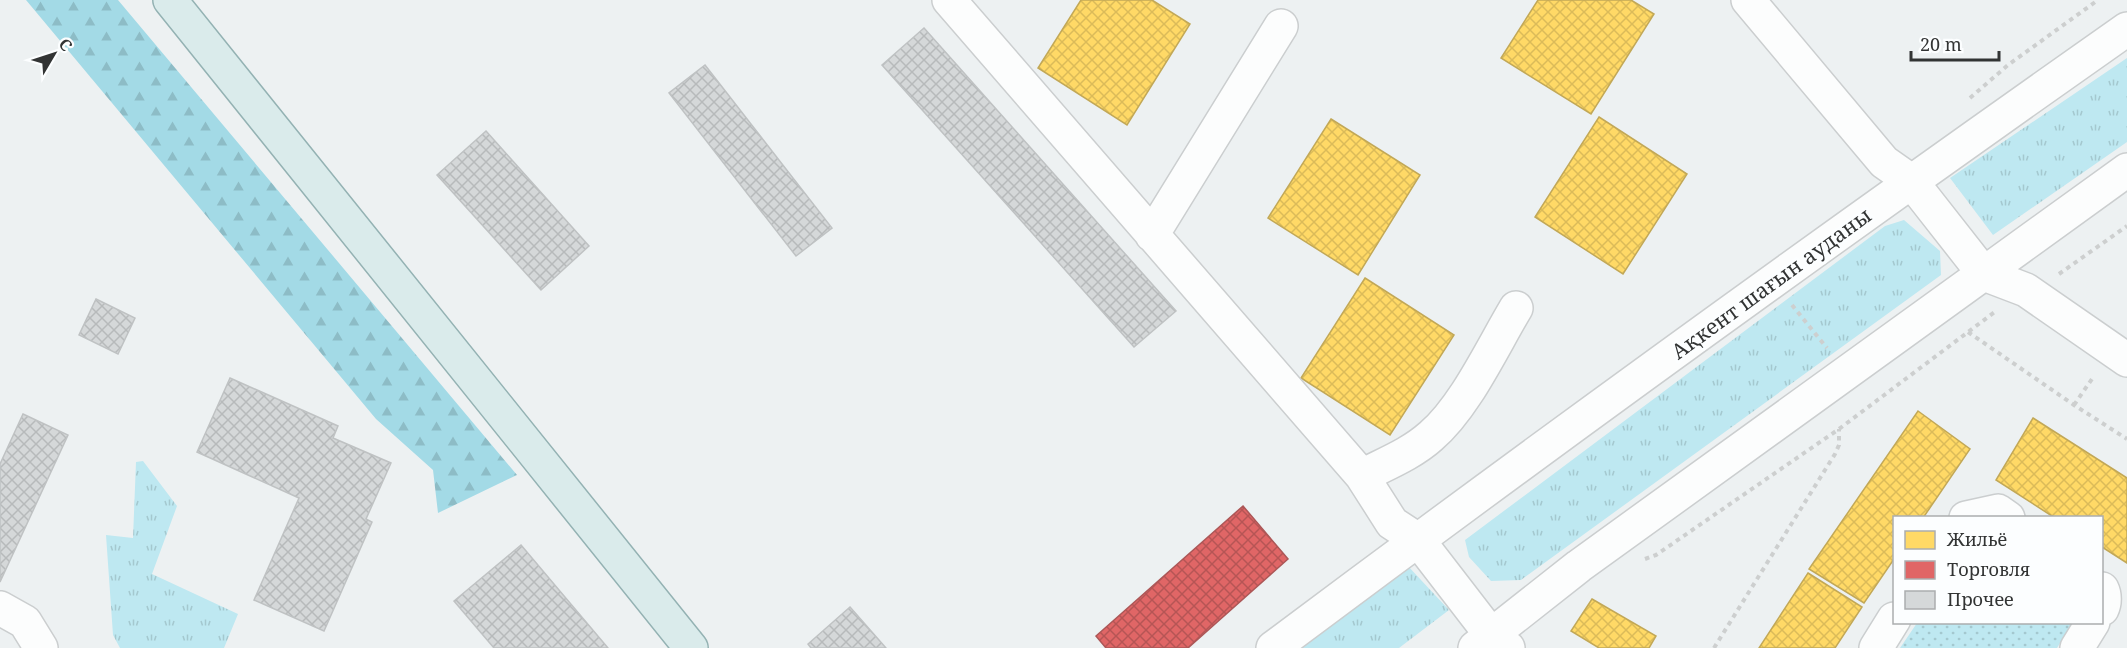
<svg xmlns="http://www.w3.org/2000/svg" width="2127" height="648" font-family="'Noto Serif',serif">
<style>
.grass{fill:url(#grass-tufts)}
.forest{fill:url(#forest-firs)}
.park{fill:url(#park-dots)}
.homes{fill:url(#homes-cross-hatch);stroke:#c2a857;stroke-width:1.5}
.shops{fill:url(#shops-cross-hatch);stroke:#ac5757;stroke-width:1.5}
.building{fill:url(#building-cross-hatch);stroke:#bfc2c3;stroke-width:1.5}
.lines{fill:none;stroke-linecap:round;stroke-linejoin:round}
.minor-casing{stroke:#cbcecf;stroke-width:36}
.major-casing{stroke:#94b2b3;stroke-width:36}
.path{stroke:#cdcfcf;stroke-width:4;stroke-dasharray:4.5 4.5;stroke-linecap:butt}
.minor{stroke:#fcfdfd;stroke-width:33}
.major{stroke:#daebeb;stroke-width:33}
.labels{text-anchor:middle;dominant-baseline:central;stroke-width:6;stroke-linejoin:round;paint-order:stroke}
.street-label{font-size:21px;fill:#323434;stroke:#fcfeff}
</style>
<defs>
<pattern id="grass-tufts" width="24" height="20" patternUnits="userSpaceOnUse" patternTransform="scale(1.5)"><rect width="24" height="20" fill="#bee8f1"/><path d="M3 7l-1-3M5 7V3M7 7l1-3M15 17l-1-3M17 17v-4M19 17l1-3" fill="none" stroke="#a4c8cf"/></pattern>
<pattern id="forest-firs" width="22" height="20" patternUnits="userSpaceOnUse" patternTransform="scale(1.5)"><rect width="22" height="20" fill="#a3dae6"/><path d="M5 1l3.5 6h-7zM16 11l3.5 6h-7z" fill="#8dbcc6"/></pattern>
<pattern id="park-dots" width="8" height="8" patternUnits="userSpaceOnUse" patternTransform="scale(1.5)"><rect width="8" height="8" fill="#bee8f1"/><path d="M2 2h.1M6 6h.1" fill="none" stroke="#a4c8cf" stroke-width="1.8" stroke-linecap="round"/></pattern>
<pattern id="homes-cross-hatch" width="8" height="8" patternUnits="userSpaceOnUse" patternTransform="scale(1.5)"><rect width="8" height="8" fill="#ffd966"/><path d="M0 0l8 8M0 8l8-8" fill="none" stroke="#dbbb59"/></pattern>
<pattern id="shops-cross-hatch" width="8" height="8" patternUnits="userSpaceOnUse" patternTransform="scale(1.5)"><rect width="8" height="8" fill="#e06666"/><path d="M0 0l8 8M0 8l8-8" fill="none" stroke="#b65555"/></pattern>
<pattern id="building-cross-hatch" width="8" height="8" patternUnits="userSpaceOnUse" patternTransform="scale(1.5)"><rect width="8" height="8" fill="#d5d8d9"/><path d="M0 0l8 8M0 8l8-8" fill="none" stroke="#b7babb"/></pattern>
</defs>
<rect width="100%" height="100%" fill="#edf1f2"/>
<path class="grass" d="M2127,58V142L1993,235L1950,178Z
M1904,220L1940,251L1941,275L1521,580L1491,581L1469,557L1465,540L1885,226Z
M143,461L177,506L152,574L238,614L224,648H120L113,635L106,535L133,538L136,462Z
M1407,565L1449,610L1399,648H1296Z"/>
<path class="forest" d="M26,0H118L517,475L438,513L433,470L376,419Z"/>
<path class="park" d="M1917,623V622L2073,623L2057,648H1900Z"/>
<path class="homes" d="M1081,0H1152L1190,24L1127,125L1038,68Z
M1538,0H1631L1654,14L1591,114L1501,58Z
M1599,117L1687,174L1623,274L1535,217Z
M1331,119L1420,175L1358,275L1268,218Z
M1365,278L1454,335L1390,435L1301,378Z
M1918,411L1970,449L1923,518H1894V559L1864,603L1809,569Z
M2033,418L2127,478V563L2102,547V518H2055L1996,480Z
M1808,573L1862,607L1835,648H1759Z
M1592,599L1656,636L1649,648H1599L1571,631Z"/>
<path class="shops" d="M1243,506L1288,559L1188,648H1106L1096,636Z"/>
<path class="building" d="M924,28L1176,311L1134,347L882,65Z
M705,65L832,228L796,256L669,93Z
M486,131L589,246L541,290L437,175Z
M96,299L135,318L118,354L79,335Z
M230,378L338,426L333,438L391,463L366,519L372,522L324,631L254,600L299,498L197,452Z
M23,414L68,435L0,582V464Z
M521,545L608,648H494L454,601Z
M850,607L886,648H811L808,644Z"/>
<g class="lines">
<g class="minor-casing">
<path id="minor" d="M949,0L1362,476L1392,523L1418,540L1492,636L1508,648
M1748,0L1884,162L1911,181L1984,274L2026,290L2127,360
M1152,235L1281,26
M1362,476C1385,464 1411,454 1431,436C1465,407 1492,348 1516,308
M1966,518L1998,511L2008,518
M2102,589C2105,595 2105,603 2102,609
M0,608L25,622L41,648
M1273,648C1555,437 1840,231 2127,29
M1475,648L1579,566L2127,170
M1876,648L1894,619
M2077,648L2093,622"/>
</g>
<g class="major-casing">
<path id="major" d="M170,0L691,648"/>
</g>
<path class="path" d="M1970,98L2008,65L2098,0
M2059,274L2127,226
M1792,305L1827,348
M1968,332L2074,405L2127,439
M2074,405L2094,376
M1645,559L1656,555L1839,429L1996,311
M1714,648L1835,454L1839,445V429"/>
<use href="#minor" class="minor"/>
<use href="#major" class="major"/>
</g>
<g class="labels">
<g class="street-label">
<text transform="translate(1771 283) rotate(-36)">Ақкент шағын ауданы</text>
</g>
</g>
<rect x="1893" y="516" width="210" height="108" fill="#fcfeff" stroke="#abadae" stroke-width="1.5"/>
<rect x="1905" y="531" width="30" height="18" fill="#ffd966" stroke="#abadae" stroke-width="1.5"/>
<text x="1947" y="546" font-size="18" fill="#323434">Жильё</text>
<rect x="1905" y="561" width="30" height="18" fill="#e06666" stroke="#abadae" stroke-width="1.5"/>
<text x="1947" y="576" font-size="18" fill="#323434">Торговля</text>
<rect x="1905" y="591" width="30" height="18" fill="#d5d8d9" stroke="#abadae" stroke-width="1.5"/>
<text x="1947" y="606" font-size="18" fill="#323434">Прочее</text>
<g transform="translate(54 54) rotate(51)" stroke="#fcfeff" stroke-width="4.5" paint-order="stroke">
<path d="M0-4.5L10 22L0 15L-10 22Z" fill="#323434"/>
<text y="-9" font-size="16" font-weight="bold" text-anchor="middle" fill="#323434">С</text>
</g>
<path d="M1911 51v9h88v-9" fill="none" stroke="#323434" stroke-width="3"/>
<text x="1920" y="51" font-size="18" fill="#323434" stroke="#fcfeff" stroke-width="4.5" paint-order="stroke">20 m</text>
</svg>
